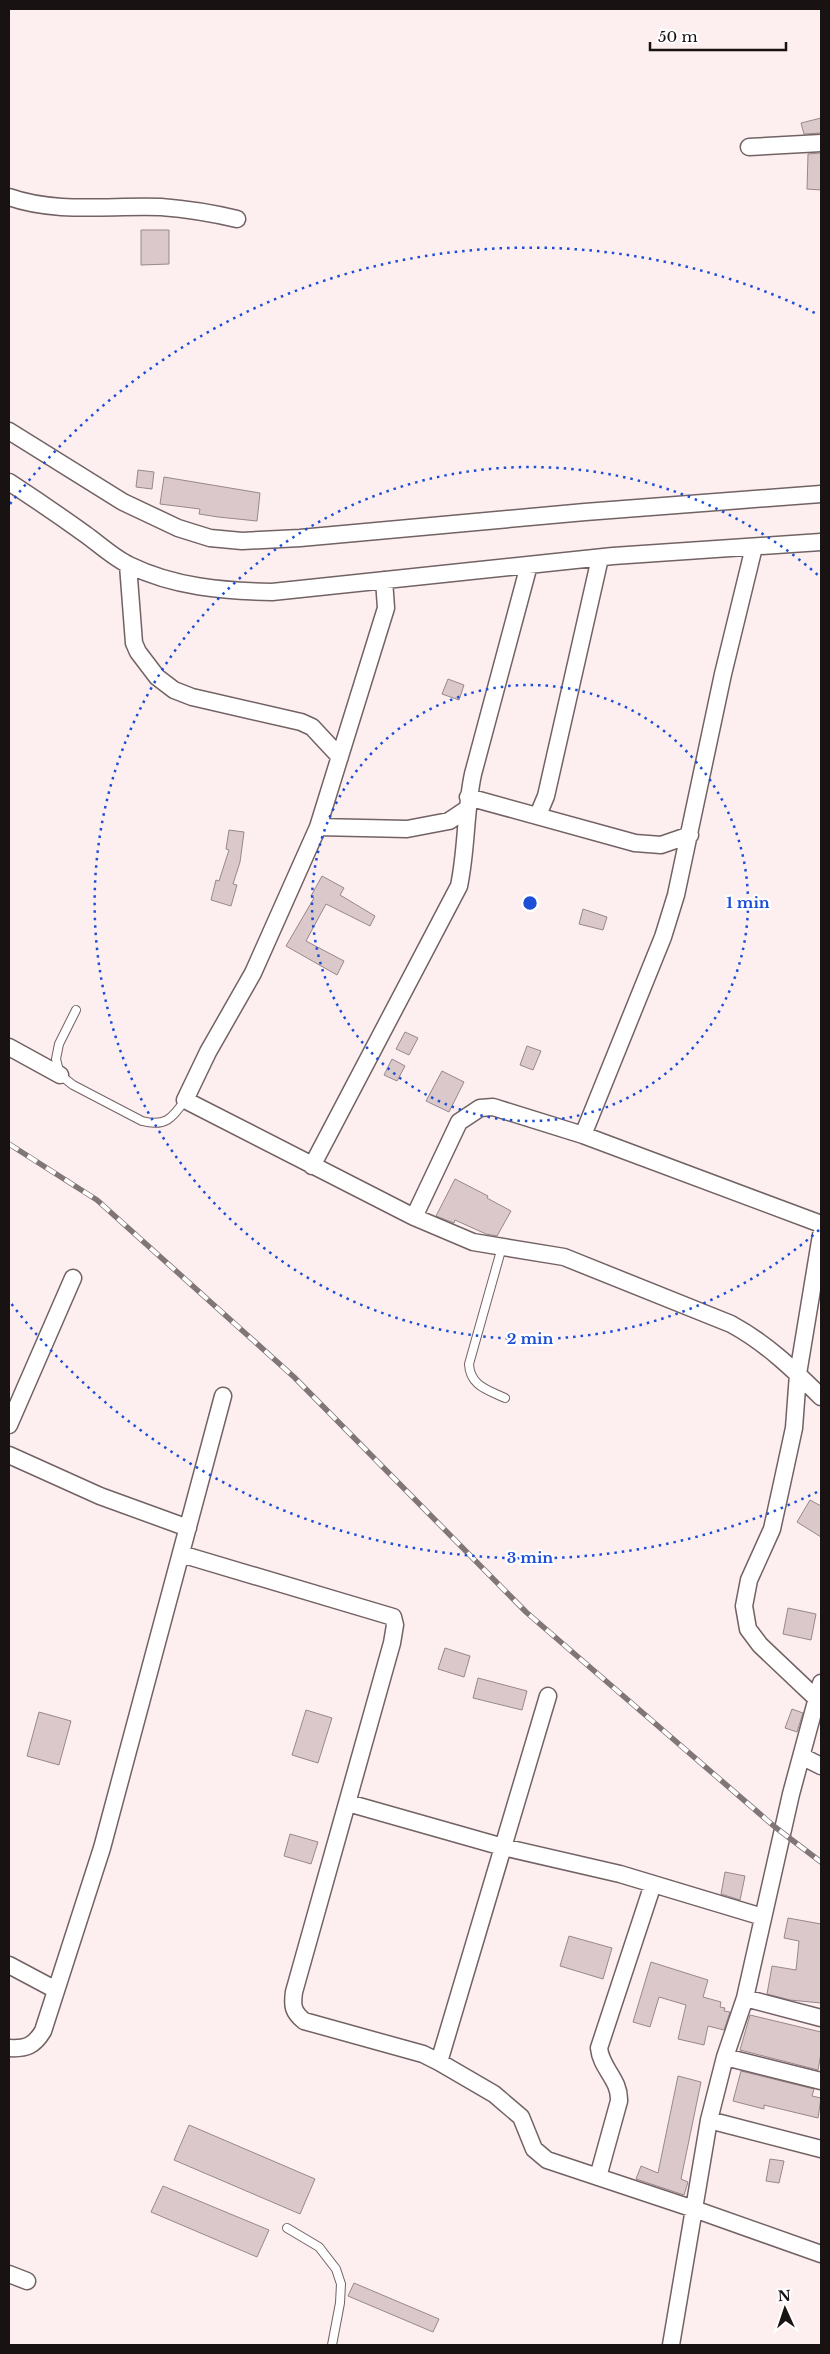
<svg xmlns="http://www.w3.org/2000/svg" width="830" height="2354" font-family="'Libre Baskerville',serif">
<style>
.building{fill:#dac8ca;stroke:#99888b}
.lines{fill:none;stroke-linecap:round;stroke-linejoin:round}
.service-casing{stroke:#726264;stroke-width:10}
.minor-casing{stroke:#726264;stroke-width:19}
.service{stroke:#fff;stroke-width:8}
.minor{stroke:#fff;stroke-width:16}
.rail-casing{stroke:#817677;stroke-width:5.5}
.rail{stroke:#fff;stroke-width:4;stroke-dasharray:11;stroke-linecap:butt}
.ring{fill:none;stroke:#1d4ed8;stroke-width:2.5;stroke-dasharray:2.5 5}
.centre{fill:#1d4ed8;stroke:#fff;stroke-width:2.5}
.ring-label{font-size:15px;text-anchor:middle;font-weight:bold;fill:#1d4ed8;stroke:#fff;stroke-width:4.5;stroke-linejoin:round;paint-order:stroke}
</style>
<rect width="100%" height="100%" fill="#fdeef0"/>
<path class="building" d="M821,118V133L804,134L801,123Z
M821,153V190L807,189L808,154Z
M141,230H169V264L141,265Z
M138,470L154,472L152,489L136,487Z
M164,477L260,493L257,521L218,517L199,514L200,509L160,504Z
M448,679L464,685L459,700L442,694Z
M229,830L244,832L240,862L233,884L237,885L231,906L211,900L216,880L219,881L229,850L226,849Z
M322,876L344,888L340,895L375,916L370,926L326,904L306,941L344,961L337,975L286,946L314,898L311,896Z
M583,909L607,917L603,930L579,924Z
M405,1032L418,1038L409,1055L396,1049Z
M527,1046L541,1051L533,1070L520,1065Z
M392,1059L405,1066L397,1081L384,1075Z
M442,1071L464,1082L449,1112L426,1101Z
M455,1179L488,1196L487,1198L511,1211L497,1236L486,1234L455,1220L454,1223L436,1216Z
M810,1500L821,1506V1537L797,1522Z
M788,1608L816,1614L811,1640L783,1634Z
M445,1648L470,1656L464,1677L438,1669Z
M478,1678L527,1691L522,1710L473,1698Z
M792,1709L803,1713L797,1732L785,1728Z
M306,1710L332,1718L318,1763L292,1755Z
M39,1712L71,1721L59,1765L27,1756Z
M290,1834L318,1842L311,1864L284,1856Z
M725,1872L745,1876L740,1900L721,1894Z
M788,1918L821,1924V2003L790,2000L767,1994L772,1966L796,1970L799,1941L784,1938Z
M569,1936L612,1948L603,1979L560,1966Z
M651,1962L708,1980L703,1997L721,2002L720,2007L725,2008L724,2011L730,2012L724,2030L708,2026L704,2045L678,2039L686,2005L659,1997L650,2027L633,2022Z
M750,2015L821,2032V2053L818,2070L740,2050Z
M741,2071L814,2089L812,2096L821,2098L818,2118L764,2105V2109L733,2101Z
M678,2076L701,2082L681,2179L688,2182L684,2195L636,2179L641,2166L658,2173Z
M189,2125L315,2179L300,2214L174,2160Z
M770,2159L784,2161L779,2183L766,2181Z
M163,2186L269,2230L257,2257L151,2212Z
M354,2283L439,2319L433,2332L348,2296Z"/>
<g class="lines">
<g class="service-casing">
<path id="service" d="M76,1010L59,1044L56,1059L60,1075L73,1085L142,1121C165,1127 172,1119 185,1100
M502,1247L469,1364C470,1386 488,1390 505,1398
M287,2228L319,2247L336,2269L341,2284L340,2303L332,2345"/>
</g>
<g class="minor-casing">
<path id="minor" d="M749,147L821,143
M9,197C57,214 111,205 161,207C187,209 212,213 237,219
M9,431L123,502L178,528L210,538L242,541L300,538L585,512L821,494
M9,482C35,499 60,516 85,534C99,544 114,558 129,565C174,587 223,591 272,592L613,556L821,542
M128,565L134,643L138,652L157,677L174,690L192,697L301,722L312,727L340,757
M384,580L386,608L318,827L253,973L208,1052L185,1100L414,1217L473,1242L564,1257L731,1324C766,1343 793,1369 821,1397
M468,797L635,843L661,845L690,835
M538,815L546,796L600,558
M318,827L407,829L449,821L467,809
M9,1047L60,1075
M583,1135L663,937L676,895L723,674L754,547
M312,1166L459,886C467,848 465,811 473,774L529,565
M414,1217L459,1122L480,1108L493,1107L583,1135L821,1224
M9,1425L73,1278
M9,1455L100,1496L188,1528
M181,1554L393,1617L395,1625L392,1643L294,1992C292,2006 293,2012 304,2021L423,2054L439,2062L494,2094L521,2117L534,2149L547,2160L694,2209L821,2254
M817,1699L760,1645L748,1629L744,1606L749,1580L772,1529L781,1488L794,1428L798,1374L821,1235
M803,1757L821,1766
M348,1803L503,1847L620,1874L763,1917
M9,1965L56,1990
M745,1998L821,2018
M9,2048C26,2049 34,2046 43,2031L102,1848L223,1396
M725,2057L821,2081
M439,2062L548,1696
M709,2120L821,2149
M598,2177L619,2101C620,2079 601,2069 599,2048L653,1884
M9,2274L27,2281
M671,2345L709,2120L725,2057L745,1998L791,1794L821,1683"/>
</g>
<use href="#service" class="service"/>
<use href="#minor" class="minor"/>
<g class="rail-casing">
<path id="rail" d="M9,1144L97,1200L294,1377L526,1612L775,1827L821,1862"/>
</g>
<use href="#rail" class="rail"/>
</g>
<g class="ring">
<circle cx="530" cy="903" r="218"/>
<path d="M819 1230A436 436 0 1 1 819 576"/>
<path d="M817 1492A655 655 0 0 1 10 1302M10 504A655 655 0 0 1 817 314"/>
</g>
<circle cx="530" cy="903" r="8" class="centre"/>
<g class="ring-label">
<text x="748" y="908">1 min</text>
<text x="530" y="1344">2 min</text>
<text x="530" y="1563">3 min</text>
</g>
<rect width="830" height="2354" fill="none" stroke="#181212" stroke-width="20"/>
<g transform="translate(785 2309) rotate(357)" stroke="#ffffff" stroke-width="4" paint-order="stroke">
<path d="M0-4L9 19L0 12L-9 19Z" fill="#181212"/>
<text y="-8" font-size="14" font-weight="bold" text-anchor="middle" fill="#181212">N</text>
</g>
<path d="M650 42v8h136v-8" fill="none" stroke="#181212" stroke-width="2.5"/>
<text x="658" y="42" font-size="15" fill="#181212" stroke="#ffffff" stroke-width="4" paint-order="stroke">50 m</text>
</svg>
